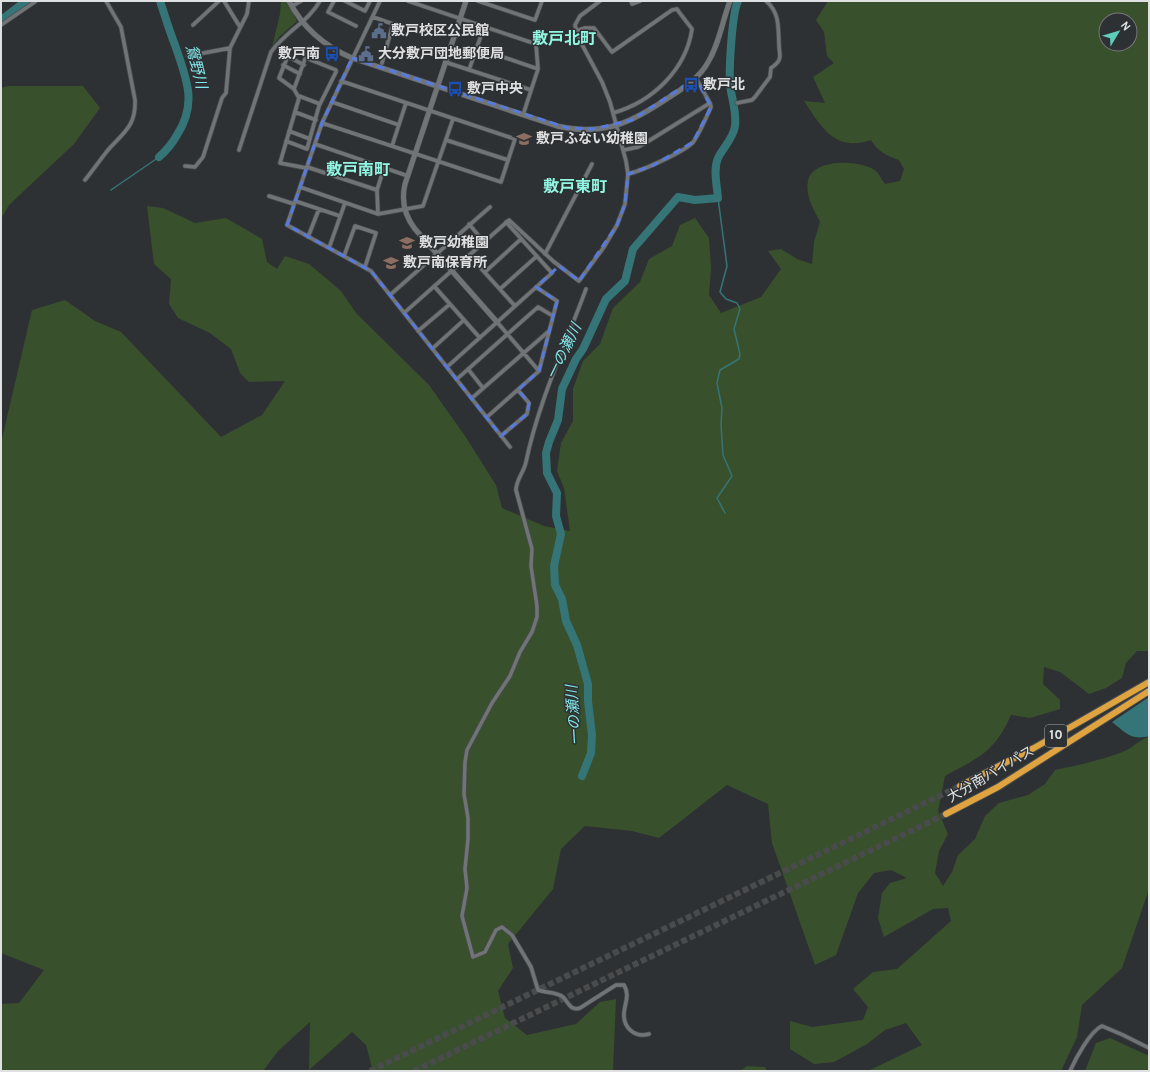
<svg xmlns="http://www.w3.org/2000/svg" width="1150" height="1072" font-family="Overpass,'Noto Sans JP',sans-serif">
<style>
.green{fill:#39502d;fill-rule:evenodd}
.water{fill:#357577}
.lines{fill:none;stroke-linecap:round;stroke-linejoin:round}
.stream{stroke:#357577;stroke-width:1.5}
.river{stroke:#357577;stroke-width:8}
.highway-tunnel{stroke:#494b4d;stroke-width:6;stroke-dasharray:6 3;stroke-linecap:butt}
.street-casing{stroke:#4a4d4f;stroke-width:5}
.secondary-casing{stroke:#4a4d4f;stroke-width:6}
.highway-casing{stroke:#4a4d4f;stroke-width:8}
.street{stroke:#717477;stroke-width:3.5}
.secondary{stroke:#717477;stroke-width:5}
.highway{stroke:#dfa340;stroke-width:6}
.marked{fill:none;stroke:#577adb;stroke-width:3;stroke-dasharray:8 5;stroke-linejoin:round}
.labels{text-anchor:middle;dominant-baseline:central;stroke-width:3;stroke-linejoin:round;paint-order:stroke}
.shield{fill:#2e3133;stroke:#aaacae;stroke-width:1}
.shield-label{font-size:13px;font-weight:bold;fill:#dfe0e2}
.poi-label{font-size:14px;font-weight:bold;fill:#dfe0e2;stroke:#2e3133;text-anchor:start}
.street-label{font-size:14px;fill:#dfe0e2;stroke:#2e3133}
.water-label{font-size:15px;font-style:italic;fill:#82e7ea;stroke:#2e3133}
.quarter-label{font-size:16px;font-weight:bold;fill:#91f6e2;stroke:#2e3133}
</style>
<rect width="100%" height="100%" fill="#2e3133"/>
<path class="green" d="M281,1H286L297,21L279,37L272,47L280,14Z
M828,1H1149V651H1137L1126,663L1122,678L1106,688L1089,694L1060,672L1044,667L1043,684L1060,700V709L1030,718L1011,715C994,753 979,757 945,776L938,811L948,834L939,851L935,873L943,886L952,872L958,855L975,839L985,816L999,803L1028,795L1045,784L1055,770C1079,765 1102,760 1125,751C1134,747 1140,739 1149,737V889L1122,968L1082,1005L1077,1037L1061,1071H868L922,1045L906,1023L885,1030L867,1044L834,1062L814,1064L790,1049V1021L812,1027L863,1020L868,1007L853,989L873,972L897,969L951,921L948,908L933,909L884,937L878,918L882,893L890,883L907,878L891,870L874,873L858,893L836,955L815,965L772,843L768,804L727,785L659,838L632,831L585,826L561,849L553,889L508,944L513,968L498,991L505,1018L527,1035L576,1024L600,1002L616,999L613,1071H373L366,1045L352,1032L309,1070L310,1022L278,1051L263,1071H1V1004L19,1003L44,970L1,953V443L32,310L65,300L95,321L121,332L221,437L262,415L285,381L249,382L240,373L231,349L210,333L178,318L169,304L171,279L154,264L147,206L163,208L195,223L226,218L262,239L267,262L277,269L285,256L309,264L341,291L356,313L429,385L465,436L496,485L502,508L544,526L570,531L564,488L557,471L561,443L573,421V389L583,361L600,344L613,308L640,282L649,259L672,246L680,225L695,218L709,238L711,268L709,295L721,313L761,297L781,269L768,251L781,249L797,259L812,264L814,242L820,222C814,210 805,196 808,181C812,158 861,159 876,171C879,174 882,180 885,184L900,181L904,169L899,160C887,156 877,151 871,140C835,152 822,128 804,101L825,103L813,77L834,63L827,56L824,32L816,20ZM1106,20H1130V44H1106Z
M8,86H83L100,108L74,144L9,205L1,219V88Z
M1110,1038L1149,1056V1071H1085L1096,1043Z
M747,1066L765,1067L767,1071H740Z"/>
<path class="water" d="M1149,697V736C1131,741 1125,732 1112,722Z"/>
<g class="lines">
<path class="stream" d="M111,190L159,157
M718,198L727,266L720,292L726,299L737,303L740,309L734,329L740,354L739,359L720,370L717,383L722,408L721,425L723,455L732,476L717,498L725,513"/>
<path class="river" d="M1,20L26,1
M159,157C167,150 172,144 177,135C198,103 186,78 175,45C169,30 165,16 160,1
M582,776L591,753L592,735L588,701V684L577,645L566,621L562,599L555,585L554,566L561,534L556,516L557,493L547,473L546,453L549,442L558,420L562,389L576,359L583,349L606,299L625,281L633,249L678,197L695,200L718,198C717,186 713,170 718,158C723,148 734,137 735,126C737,111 731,98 730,83C729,68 732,13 738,1"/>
<path class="highway-tunnel" d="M370,1071L960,786
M414,1071L946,814"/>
<g class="street-casing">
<path id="street" d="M224,1L240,27
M334,1L328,12L356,26
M345,1L365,11L370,1
M380,1L322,123L287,225L371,271L510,447
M408,1L536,44L538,69L524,112
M478,1L535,20L542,1
M631,1L632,4L640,1
M292,6L301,1
M373,17L393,24L382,63
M1,25L36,1
M193,25L219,1
M576,31L585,28H594L612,52L672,10L677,9L679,12L692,29C686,70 652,102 613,113
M477,48L538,69
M289,53L279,78L294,89
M188,56L230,48
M287,56L304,65
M445,62L531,90
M283,65L300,74
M469,70L484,27
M299,96L320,104
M332,102L399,125
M737,103L752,100L755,97L770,77L771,68C784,59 779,56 779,44C778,27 780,13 766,1
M295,112L316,120
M322,123L501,182L515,139L341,81
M289,131L310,139
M446,140L508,160
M286,141L307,149L319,106L336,72V70L306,58
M315,144L408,176
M392,146L406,103
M239,150L271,52C285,32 308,22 320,1
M624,150L638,147L647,142L710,103L696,78
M185,166L195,167L203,157L222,98L226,93L230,48L247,14L249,1
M307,167L377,190
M306,168L280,163L299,98L294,89L309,48
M628,174C641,171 687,151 694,141C701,130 706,118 711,107L710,103
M85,180C93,170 100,160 108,150C124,132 136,126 135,100L121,27L106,1
M300,187L378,214L423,206L453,119
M269,196L294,204
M295,201L340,216
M378,214L377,190L384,168
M469,224L484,242
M308,237L319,209
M329,248L345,203
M545,254L592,164
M469,255L515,306
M344,256L355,226L376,233L365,267
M485,272L521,239
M434,286L480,338
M500,289L537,256
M586,289C565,346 538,403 526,462C524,472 516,480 516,490L532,549L531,566L537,606V617L532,632L520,652L510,676L492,703L467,750L465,762L464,794L468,818V839L465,869L467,888L462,916L473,957L485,952L496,930L502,927L512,935L531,967L538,990C546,993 557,992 563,997C569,1003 570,1011 580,1008L616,985H624C630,995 625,1002 624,1013C623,1028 635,1038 649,1034
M390,295L490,207
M404,313L509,220L553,261L579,281L604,247L617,225L625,204L628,174L626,161L610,102L602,82L578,37L575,25L580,16L600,1
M497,322L539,371
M418,331L450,304
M433,348L464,320
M447,367L552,273L506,222
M468,369L483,388
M457,379L538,307L553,316
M472,398L549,331
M487,417L539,371L557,301L536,287
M501,436L527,414L529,403L518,390
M1070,1071C1075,1060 1090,1031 1102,1026L1123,1035L1149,1048"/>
</g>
<g class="secondary-casing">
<path id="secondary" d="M289,1C303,28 324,46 352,58L557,126C604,137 633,122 671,96C684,88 699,78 707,64C719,45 722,22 730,1
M466,1L405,184C401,201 405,216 415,229L497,322"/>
</g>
<g class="highway-casing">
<path id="highway" d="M960,786L1034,748L1149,682
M946,814L998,787L1149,691"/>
</g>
<use href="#street" class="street"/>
<use href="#secondary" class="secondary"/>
<use href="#highway" class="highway"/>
</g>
<path class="marked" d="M352,58L568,128L593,129L632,120L696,78L711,107L693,142L654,165L628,174L625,204L617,225L579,281L559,266L536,287L557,301L539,371L518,390L529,403L527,414L501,436L371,271L287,225L322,123Z"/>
<defs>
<g id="civic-bare" transform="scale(1.2)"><path d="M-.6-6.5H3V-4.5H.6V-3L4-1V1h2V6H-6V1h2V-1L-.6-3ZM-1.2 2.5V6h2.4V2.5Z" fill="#5c6f8a" stroke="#2e3133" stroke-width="2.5" paint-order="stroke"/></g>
<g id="bus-bare" transform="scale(1.2)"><path d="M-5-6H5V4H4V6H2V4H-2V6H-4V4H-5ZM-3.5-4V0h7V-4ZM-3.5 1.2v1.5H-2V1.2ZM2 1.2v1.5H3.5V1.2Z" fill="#1a4fb4" stroke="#2e3133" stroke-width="2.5" paint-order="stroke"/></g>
<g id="school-bare" transform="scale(1.2)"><path d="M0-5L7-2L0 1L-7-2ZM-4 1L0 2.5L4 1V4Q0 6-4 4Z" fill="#8d6e63" stroke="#2e3133" stroke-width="2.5" paint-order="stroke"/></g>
</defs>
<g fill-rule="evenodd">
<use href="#civic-bare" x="379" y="31"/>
<use href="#bus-bare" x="332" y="54"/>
<use href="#civic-bare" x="366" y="54"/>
<use href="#bus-bare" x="691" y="85"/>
<use href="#bus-bare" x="455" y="89"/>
<use href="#school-bare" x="524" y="139"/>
<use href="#school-bare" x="407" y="243"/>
<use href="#school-bare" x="391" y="263"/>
</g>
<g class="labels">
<rect class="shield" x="1045" y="725" width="22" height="22" rx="3"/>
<g class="shield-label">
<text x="1056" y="736">10</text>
</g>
<g class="poi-label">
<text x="391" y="31">敷戸校区公民館</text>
<text x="320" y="54" text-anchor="end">敷戸南</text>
<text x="378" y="54">大分敷戸団地郵便局</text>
<text x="703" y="85">敷戸北</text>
<text x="467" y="89">敷戸中央</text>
<text x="536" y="139">敷戸ふない幼稚園</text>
<text x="419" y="243">敷戸幼稚園</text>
<text x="403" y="263">敷戸南保育所</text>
</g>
<g class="street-label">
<text transform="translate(991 775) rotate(-30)">大分南バイパス</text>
</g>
<g class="water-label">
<text transform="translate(195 67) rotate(76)">鴛野川</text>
<text transform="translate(565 352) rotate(-64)">一の瀬川</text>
<text transform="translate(575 715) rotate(-94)">一の瀬川</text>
</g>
<g class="quarter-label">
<text x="564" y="40">敷戸北町</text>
<text x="358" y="171">敷戸南町</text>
<text x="575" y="188">敷戸東町</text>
</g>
</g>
<rect width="1150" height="1072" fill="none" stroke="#dfe0e2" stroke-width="4"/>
<g transform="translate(1118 32) rotate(52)"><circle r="19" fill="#2e3133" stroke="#757779"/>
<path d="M0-3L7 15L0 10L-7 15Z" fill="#5dceb9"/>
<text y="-6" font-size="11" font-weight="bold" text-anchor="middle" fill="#dfe0e2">N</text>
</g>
</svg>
